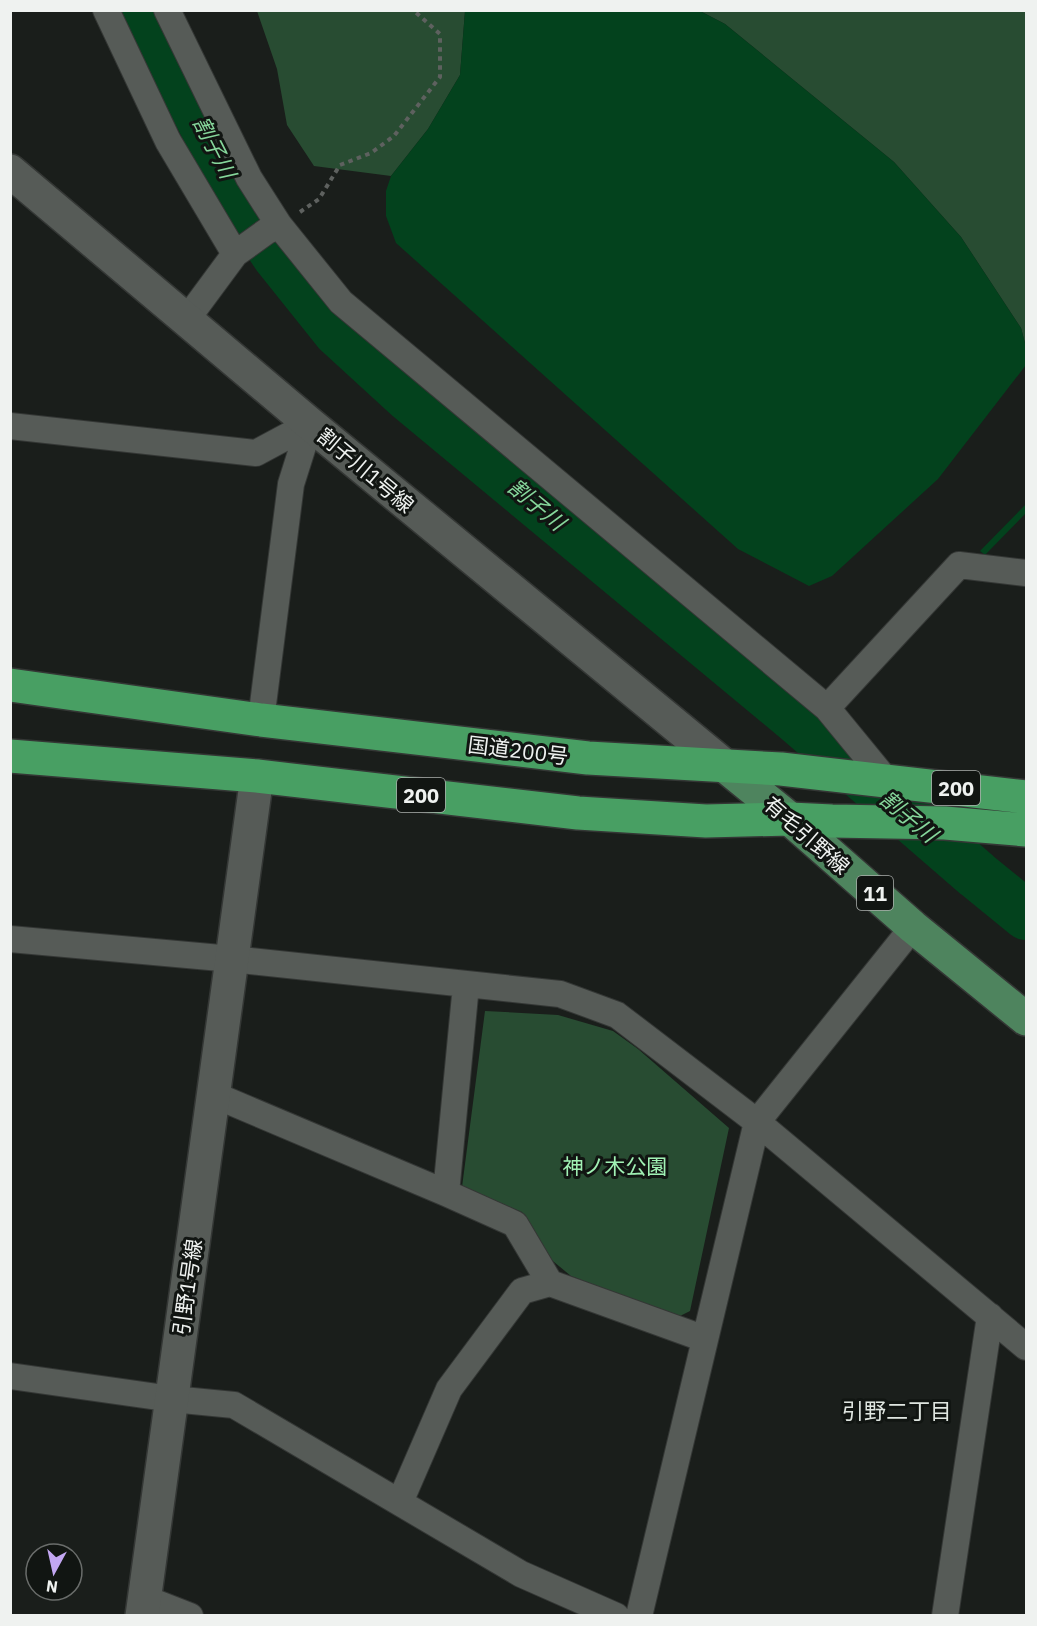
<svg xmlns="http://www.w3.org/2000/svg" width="1037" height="1626" font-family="'IBM Plex Sans','Noto Sans JP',sans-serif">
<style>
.green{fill:#284c32}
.water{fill:#03421d}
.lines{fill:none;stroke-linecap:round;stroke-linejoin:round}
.river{stroke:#03421d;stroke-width:50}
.street-casing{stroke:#343735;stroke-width:28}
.secondary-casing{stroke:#343735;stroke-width:36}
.primary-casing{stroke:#343735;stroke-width:36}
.highway-casing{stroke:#343735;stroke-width:36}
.path{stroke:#5e615f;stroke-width:4;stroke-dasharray:4.5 4.5;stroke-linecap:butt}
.street{stroke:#565b57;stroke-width:26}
.secondary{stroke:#565b57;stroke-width:33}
.primary{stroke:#4e845e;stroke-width:33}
.highway{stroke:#489f63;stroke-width:33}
.labels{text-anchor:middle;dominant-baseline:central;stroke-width:6;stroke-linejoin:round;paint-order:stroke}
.shield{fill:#111512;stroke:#acb0ad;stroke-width:1.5}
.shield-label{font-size:20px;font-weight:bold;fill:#eff2f0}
.street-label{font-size:21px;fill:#eff2f0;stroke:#111512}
.park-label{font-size:21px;fill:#a0f1b4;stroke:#111512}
.water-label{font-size:22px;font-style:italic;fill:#86d79b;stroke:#111512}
.neighbourhood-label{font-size:22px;fill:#dfe5e0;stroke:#111512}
</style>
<rect width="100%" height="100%" fill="#1a1e1b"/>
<path class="green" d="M257,11H465L460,75L428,129L391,176L314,166L287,125L277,69Z
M700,11H1026V347L1021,328L961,237L894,162L725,24Z
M485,1011L558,1015L613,1031L638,1049L729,1128L690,1311L678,1317L571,1276L548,1257L522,1212L462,1187Z"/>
<path class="water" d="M465,11H700L725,24L894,162L961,237L1021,328L1026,347V365L938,479L832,576L809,586L738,549L396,243L386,216V191L391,176L428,129L460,75Z
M1026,504V513L985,555L980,551Z"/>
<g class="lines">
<path class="river" d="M145,10L249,214L277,256L337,331L409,397L798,720L977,875L1026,915"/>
<g class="street-casing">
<path id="street" d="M106,10L168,141L235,254L187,319
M167,10L249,178L279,225L341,302L827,708L886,780
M235,254L267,231L279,225
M10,426L256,453L310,424
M827,708L959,565L1026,573
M261,720L291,484L310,424
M10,939L232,959L560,994L617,1015L757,1122L1026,1347
M212,1094L446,1193L515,1224L550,1283L705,1339
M446,1193L466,985
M10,1376L172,1399L234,1405L521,1574L616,1616
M400,1502L449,1389L522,1291L550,1283
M144,1598L190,1616
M639,1616L757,1122L913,927
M945,1616L990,1316"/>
</g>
<g class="secondary-casing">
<path id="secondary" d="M10,171L310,424L725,766
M142,1616L257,776"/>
</g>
<g class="primary-casing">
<path id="primary" d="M725,766L790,819L913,927L1026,1019"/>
</g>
<g class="highway-casing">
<path id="highway" d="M10,685L261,720L588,758L781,769L1026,797
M10,756L257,776L578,813L706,821L790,819L832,821L945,823L1026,830"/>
</g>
<path class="path" d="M300,212L319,199L340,165L371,153L394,136L440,77V34L413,10"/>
<use href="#street" class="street"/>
<use href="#secondary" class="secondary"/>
<use href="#primary" class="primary"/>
<use href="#highway" class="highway"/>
</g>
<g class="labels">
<g class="shield">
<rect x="932" y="771" width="48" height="34" rx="4.5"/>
<rect x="397" y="778" width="48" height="34" rx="4.5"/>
<rect x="857" y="876" width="36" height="34" rx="4.5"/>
</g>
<g class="shield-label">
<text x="956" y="788">200</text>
<text x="421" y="795">200</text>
<text x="875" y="893">11</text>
</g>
<g class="street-label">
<text transform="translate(366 470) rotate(40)">割子川1号線</text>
<text transform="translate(518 750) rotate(7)">国道200号</text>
<text transform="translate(807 835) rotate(41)">有毛引野線</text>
<text transform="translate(187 1287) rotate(-82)">引野1号線</text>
</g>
<g class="park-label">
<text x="615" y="1166">神ノ木公園</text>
</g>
<g class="water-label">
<text transform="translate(215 147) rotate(63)">割子川</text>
<text transform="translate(537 504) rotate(40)">割子川</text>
<text transform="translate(909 816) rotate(40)">割子川</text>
</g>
<g class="neighbourhood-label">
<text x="897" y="1410">引野二丁目</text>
</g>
</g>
<rect width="1037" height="1626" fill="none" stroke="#eff2f0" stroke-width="24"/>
<g transform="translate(54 1572) rotate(188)"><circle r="28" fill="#111512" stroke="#6a6d6b" stroke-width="1.5"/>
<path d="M0-4.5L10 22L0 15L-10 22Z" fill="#c3a7f2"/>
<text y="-9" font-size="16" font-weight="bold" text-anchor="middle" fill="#eff2f0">N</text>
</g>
</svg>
